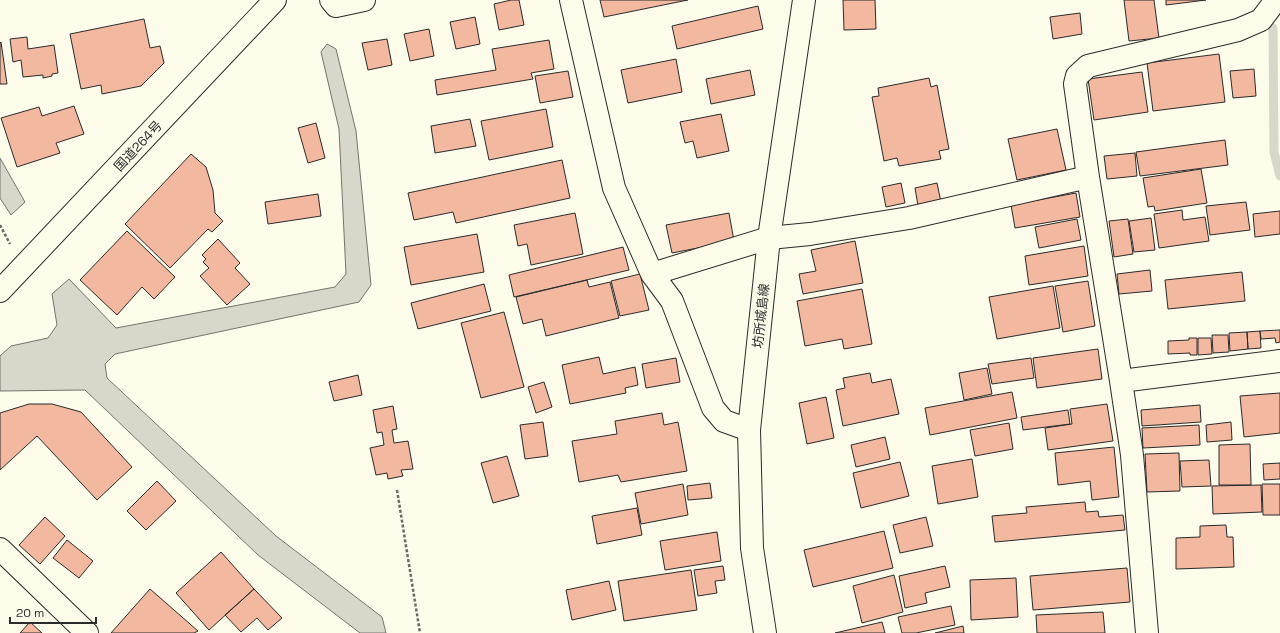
<svg xmlns="http://www.w3.org/2000/svg" width="1280" height="633" font-family="'Space Grotesk','Noto Sans JP',sans-serif">
<style>
.water{fill:#d8d7c9;stroke:#74746e}
.lines{fill:none;stroke-linecap:round;stroke-linejoin:round}
.stream{stroke:#d8d7c9;stroke-width:9}
.building{fill:#f2b8a0;stroke:#2b2b2b}
.minor-casing{stroke:#2b2b2b;stroke-width:24}
.secondary-casing{stroke:#2b2b2b;stroke-width:24}
.trunk-casing{stroke:#2b2b2b;stroke-width:24}
.path{stroke:#6a6964;stroke-width:2.5;stroke-dasharray:3 2;stroke-linecap:butt}
.minor{stroke:#fdfbea;stroke-width:22}
.secondary{stroke:#fdfbea;stroke-width:22}
.trunk{stroke:#fdfbea;stroke-width:22}
.labels{text-anchor:middle;dominant-baseline:central;stroke-width:3;stroke-linejoin:round;paint-order:stroke}
.street-label{font-size:13px;fill:#2b2b2b;stroke:#fdfbea}
</style>
<rect width="100%" height="100%" fill="#fdfbea"/>
<path class="water" d="M327,44L336,49L356,131L371,285L359,302L115,354L105,364L107,378L276,536L382,617L386,633H360L258,555L85,390L0,391V356L11,346L48,338L57,325L52,294L69,279L116,328L335,287L346,274L339,129L321,52Z
M0,158L25,202L11,215L0,198Z"/>
<g class="lines">
<path class="stream" d="M1273,28L1274,152L1280,176"/>
</g>
<path class="building" d="M511,0H519L524,25L499,30L494,4Z
M600,0H688L604,17Z
M843,0H875L876,29L844,30Z
M1124,0H1154L1159,38L1129,41Z
M1166,0H1206L1166,5Z
M758,6L763,29L677,49L672,26Z
M1080,13L1082,34L1053,39L1050,17Z
M475,17L480,44L456,49L450,22Z
M144,19L150,48L160,46L164,63L141,86L102,94L101,85L81,89L70,34Z
M429,29L434,56L410,61L404,34Z
M27,37L28,49L54,45L58,73L52,74V76L43,78V75L23,77L21,60L13,62L10,39Z
M387,39L392,65L368,70L362,43Z
M549,40L554,69L531,73L533,79L437,95L435,80L496,70L492,49Z
M1,42L7,84H0V43Z
M1219,54L1225,102L1153,111L1147,63Z
M676,59L682,92L628,103L621,70Z
M1254,69L1256,96L1233,98L1230,71Z
M750,70L755,95L711,104L706,79Z
M568,71L573,97L540,103L535,76Z
M1142,72L1148,112L1094,120L1088,79Z
M929,78L931,87L937,85L949,149L939,151L941,159L899,166L897,158L884,161L872,97L879,96L878,88Z
M74,106L84,134L56,143L60,153L17,167L1,118L39,107L42,116Z
M546,109L553,147L489,160L481,121Z
M721,114L729,151L697,158L693,141L685,143L680,122Z
M470,119L476,146L435,153L431,126Z
M316,123L325,158L308,163L298,128Z
M1057,129L1066,170L1017,180L1008,139Z
M1225,140L1228,165L1140,176L1136,152Z
M1135,153L1137,176L1107,179L1104,156Z
M191,154L206,167L213,190L215,213L223,221L212,232L208,229L170,268L125,224Z
M562,160L570,198L456,223L453,212L414,220L408,193Z
M1201,169L1207,203L1155,211L1154,206L1148,207L1143,178Z
M901,183L905,203L886,207L882,187Z
M937,183L941,202L918,206L915,188Z
M1076,193L1080,217L1015,228L1011,205Z
M318,194L321,216L268,224L265,202Z
M1246,202L1250,230L1210,235L1206,206Z
M1182,210L1183,220L1205,217L1209,241L1159,248L1154,214Z
M1280,211V234L1255,237L1253,214Z
M575,213L583,254L531,265L527,244L518,246L514,225Z
M729,213L734,241L672,253L666,225Z
M1151,218L1155,250L1134,252L1129,221Z
M1077,219L1081,240L1039,248L1035,227Z
M1128,219L1133,254L1114,257L1109,221Z
M127,231L175,277L154,299L142,287L117,315L80,280Z
M477,234L484,272L411,285L404,247Z
M218,239L240,263L235,268L250,284L227,305L200,276L209,268L203,262L206,259L202,255Z
M855,241L863,283L803,294L799,274L816,271L811,250Z
M1084,246L1088,276L1029,285L1025,256Z
M623,247L629,270L514,297L509,275Z
M1150,270L1152,291L1119,294L1117,274Z
M1242,272L1245,301L1168,309L1165,280Z
M640,274L649,310L620,316L611,281Z
M587,280L589,287L610,282L619,318L546,336L542,319L523,324L516,297Z
M1088,281L1095,326L1063,332L1055,286Z
M484,284L491,311L418,329L411,303Z
M1053,286L1060,328L997,339L989,297Z
M862,289L872,344L844,349L842,339L805,346L797,301Z
M504,312L524,387L481,398L461,323Z
M1280,330V342L1276,343L1275,338L1261,339L1260,331Z
M1260,331L1261,348L1248,349L1247,332Z
M1247,332L1248,349L1230,351L1229,333Z
M1212,335H1228L1229,352L1213,353Z
M1189,338H1197V355H1190V353L1168,354V341L1189,340Z
M1198,338H1211L1212,354L1198,355Z
M1098,349L1102,379L1037,388L1033,358Z
M599,357L603,374L635,367L638,385L625,388L626,393L570,404L562,365Z
M676,358L680,382L646,388L642,364Z
M1031,358L1034,378L992,384L988,364Z
M987,368L992,394L964,400L959,373Z
M870,373L872,383L891,379L899,414L843,426L836,390L845,388L843,378Z
M358,375L362,395L334,401L329,382Z
M544,382L552,407L536,413L528,387Z
M1012,392L1017,418L930,435L925,408Z
M1280,393V433L1244,437L1240,396Z
M826,397L834,438L807,444L799,403Z
M29,404H52L81,412L132,467L97,500L37,436L0,470V413Z
M1107,404L1113,441L1048,450L1045,428L1072,424L1070,409Z
M1200,405L1201,422L1142,426L1141,410Z
M393,406L397,429L392,430L394,443L408,441L413,469L401,470L403,476L388,479L387,473L376,475L370,448L384,445L382,432L377,433L373,410Z
M1068,410L1070,424L1023,430L1021,417Z
M662,413L664,425L678,422L687,471L621,482L618,475L579,482L572,441L617,434L615,421Z
M543,422L548,456L525,459L520,425Z
M1231,422L1232,440L1207,442L1206,425Z
M1009,423L1013,449L975,456L970,430Z
M1199,425L1200,445L1143,448L1142,428Z
M885,437L890,459L856,467L851,445Z
M1250,444L1251,485H1219V445Z
M1114,447L1119,497L1092,500L1090,481L1058,485L1055,453Z
M1179,453L1180,491L1147,492L1145,454Z
M507,456L519,496L493,503L481,463Z
M972,459L978,497L938,504L932,466Z
M1209,460L1211,486L1182,487L1180,461Z
M900,462L909,496L861,508L853,473Z
M1280,463V479L1264,480L1263,464Z
M157,481L176,501L146,530L127,511Z
M710,483L712,498L688,500L687,486Z
M683,484L688,515L641,524L635,493Z
M1262,484H1280V515H1263Z
M1261,485L1262,512L1213,514L1212,486Z
M1085,502L1086,512L1098,511L1099,517L1123,515L1125,530L995,542L992,516L1027,513L1026,507Z
M637,508L642,535L597,544L592,516Z
M45,517L65,536L40,564L19,545Z
M926,517L933,546L900,553L893,525Z
M1226,525L1227,537H1233L1234,567L1176,569V538L1200,537V526Z
M884,531L893,568L813,587L804,550Z
M717,532L721,561L665,570L660,541Z
M67,540L93,561L79,578L53,558Z
M221,552L254,589L209,630L176,593Z
M723,566L725,580L715,581L717,593L698,596L694,570Z
M945,566L950,587L925,593L927,603L905,608L899,576Z
M1127,568L1130,602L1033,610L1030,576Z
M691,570L697,610L624,621L618,581Z
M894,575L903,612L862,623L853,586Z
M1016,578L1018,617L971,620L970,580Z
M609,581L616,610L572,620L566,590Z
M150,589L198,631L194,633H111Z
M254,589L282,618L268,630L257,618L241,632L225,615Z
M951,606L955,625L916,633H902L898,617Z
M1103,612L1105,633H1037L1036,615Z
M30,622L42,633H20Z
M882,622L885,633H835Z
M963,626L964,633H935Z"/>
<g class="lines">
<g class="minor-casing">
<path id="minor" d="M331,0L336,6L364,0
M571,0L614,188L652,274L672,301L713,408L724,421L749,430
M652,274L769,238L810,234L909,218L1088,177
M1121,381L1280,361
M0,549L87,633
M1147,633L1132,455L1121,381L1088,177L1075,84L1077,76L1088,66L1238,30L1261,20L1276,0"/>
</g>
<g class="secondary-casing">
<path id="secondary" d="M765,633L752,548L749,430L769,238L804,0"/>
</g>
<g class="trunk-casing">
<path id="trunk" d="M0,291L275,0"/>
</g>
<path class="path" d="M0,225L10,244
M397,490L420,633"/>
<use href="#minor" class="minor"/>
<use href="#secondary" class="secondary"/>
<use href="#trunk" class="trunk"/>
</g>
<g class="labels">
<g class="street-label">
<text transform="translate(138 146) rotate(-47)">国道264号</text>
<text transform="translate(761 316) rotate(-84)">坊所城島線</text>
</g>
</g>
<path d="M10 617v6h86v-6" fill="none" stroke="#2b2b2b" stroke-width="2"/>
<text x="16" y="617" font-size="12" fill="#2b2b2b" stroke="#fdfbea" stroke-width="3" paint-order="stroke">20 m</text>
</svg>
